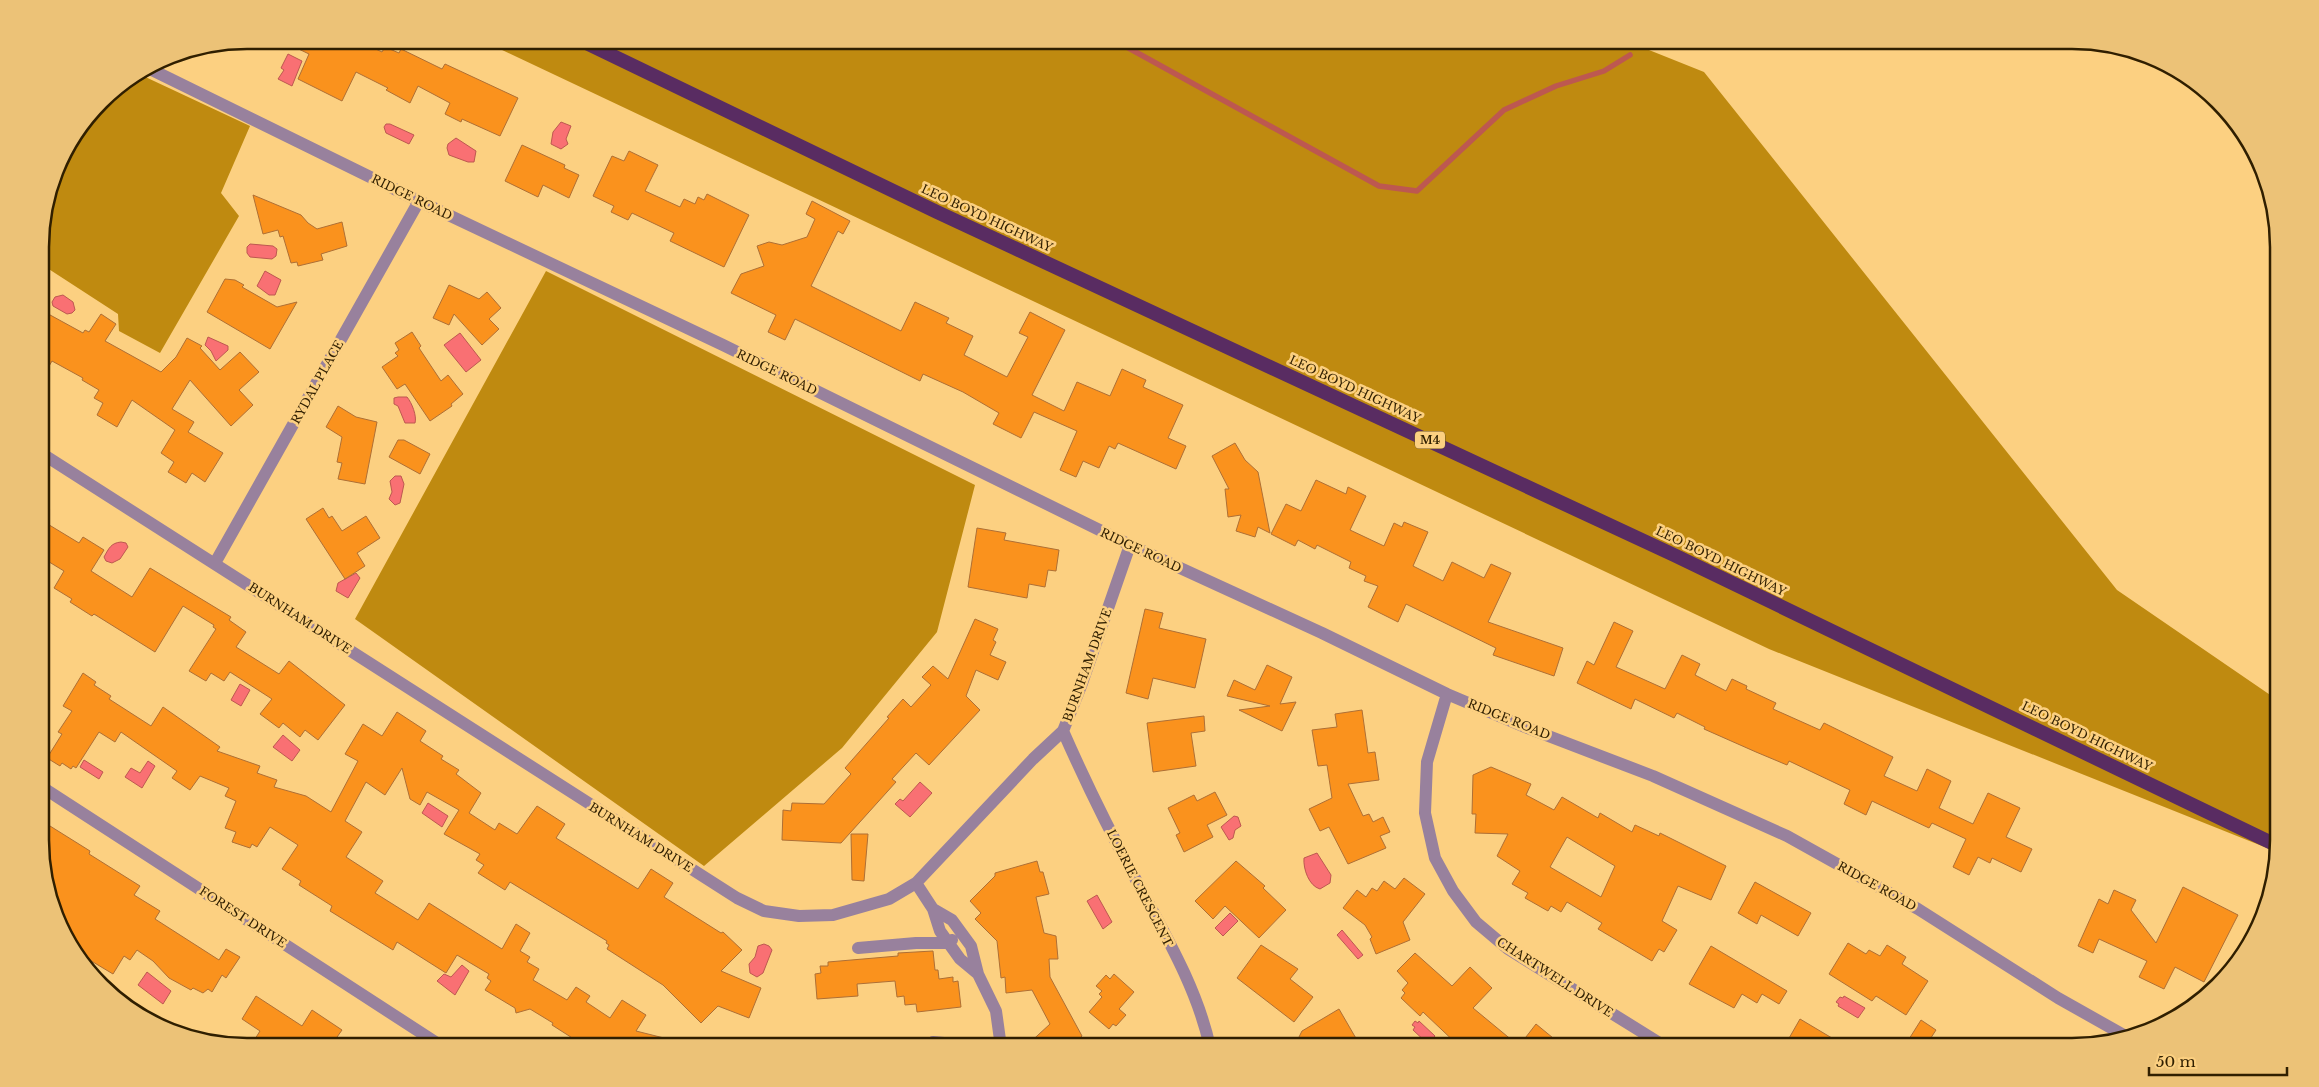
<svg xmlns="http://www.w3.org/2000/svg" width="2319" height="1087" font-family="'Libre Baskerville',serif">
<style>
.forest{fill:#bf8a10}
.water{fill:#f97073;stroke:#bd5850}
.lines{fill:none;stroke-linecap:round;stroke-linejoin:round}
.stream{stroke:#bd5850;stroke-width:5.5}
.building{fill:#fa921d;stroke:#ae6f35;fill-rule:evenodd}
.minor{stroke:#98819d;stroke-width:12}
.trunk{stroke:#592c62;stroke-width:14}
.labels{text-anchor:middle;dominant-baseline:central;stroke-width:5;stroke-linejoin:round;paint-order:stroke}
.shield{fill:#fcd081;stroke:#6d5427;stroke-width:1}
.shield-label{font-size:11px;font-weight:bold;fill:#301f00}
.street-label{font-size:12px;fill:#301f00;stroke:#fcd081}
.rim{fill:none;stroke:#301f00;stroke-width:2.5}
</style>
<rect width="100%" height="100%" fill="#fcd081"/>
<path class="forest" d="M481,40H1624L1704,72L2117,590L2279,701V841L2277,852L1769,649Z
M139,74L250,126L221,193L239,216L160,353L119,331L118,314L41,264L40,233L61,155L110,91Z
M546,271L975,485L937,632L842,748L704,866L355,619Z"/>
<path class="water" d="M288,54L302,61L292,86L278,79L284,70L281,68Z
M561,122L571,126L566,139L568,144L561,149L551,144L553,132Z
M386,124H390L414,135L409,144L386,133L384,127Z
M456,138L476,151L474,162H468L449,155L447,148L448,144Z
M250,244L273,246L277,249L276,256L272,259L250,257L247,253V247Z
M265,271L281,280L275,295H269L257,286Z
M63,295L73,302L75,310L72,313L67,314L53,306L52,302L55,297Z
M460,333L481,360L466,372L444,345Z
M208,337L228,346V350L216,361L211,351L205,345Z
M398,397H407C412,403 417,416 415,423H405L398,406L394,404V398Z
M395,476H401L404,484L400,503L395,505L389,499L392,492L390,481Z
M121,542L126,543L128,547L120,559L112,563L106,561L104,557C109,548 111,543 121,542Z
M356,573L360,578L348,598L336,591L338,583Z
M240,684L250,690L241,706L231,700Z
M283,735L300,750L292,761L273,747Z
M84,760L103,772L99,779L80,767Z
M148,761L155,766L142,788L125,777L131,768L140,773Z
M920,782L932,793L910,817L895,804L900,799L903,801Z
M428,803L448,816L442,827L422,813Z
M1234,816L1238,817L1241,826L1235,830L1233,838L1229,840L1221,827Z
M1317,853L1331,875L1330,883L1320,889C1309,886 1303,869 1304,858Z
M1097,895L1112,922L1103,929L1087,901Z
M1230,913L1238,921L1223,936L1215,928Z
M1342,930L1363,955L1358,959L1337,935Z
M764,944L769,946L772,950L763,973L757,977L750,973L749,964L755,957L758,946Z
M462,965L469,971L455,995L437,981L444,974L451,977Z
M147,972L171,991L163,1004L138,985Z
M1844,996L1865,1008L1858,1018L1838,1006L1839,1004L1836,1002L1840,997L1843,998Z
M1415,1021L1418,1023L1419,1021L1435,1036L1428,1044L1413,1030L1415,1027L1412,1025Z"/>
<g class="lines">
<path class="stream" d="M1114,40L1379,186L1417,191L1504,110L1556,86L1604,71L1630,55"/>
</g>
<path class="building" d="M280,40H357L382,52L385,47L399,53L401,49L442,69L445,64L518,98L500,136L462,119L461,122L445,114L450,103L418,86L410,103L386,90L388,88L356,72L342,101L298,79L309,54Z
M522,145L565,165L564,168L579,175L569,198L543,185L538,197L505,181Z
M629,151L658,165L645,191L680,207L684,199L695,204L698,197L704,200L707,194L749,215L724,267L670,241L674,233L632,213L628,220L611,212L614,206L593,196L612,156L624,161Z
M253,195L301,215L308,223L317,229L342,222L347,246L321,254L323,260L298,266L297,262L291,263L283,236L280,237L278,230L263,234Z
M812,201L850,221L843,234L838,231L811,286L901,331L915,302L949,318L946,323L973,336L964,355L1007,377L1028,337L1019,333L1030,312L1065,330L1032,395L1064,411L1077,382L1110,396L1122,369L1146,380L1143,387L1183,405L1168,438L1186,446L1176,469L1118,443L1115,449L1109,446L1099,468L1083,461L1076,477L1060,470L1077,431L1034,412L1021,438L993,424L999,413L963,392L923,374L920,381L795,319L785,340L768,332L776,315L731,293L741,274L764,266L757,246L769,242L782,245L807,237L815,219L806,214Z
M225,279L235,280L244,285L242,287L277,307L297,302L270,349L207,312Z
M449,285L479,299L487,292L501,308L489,319L499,329L482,345L454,314L449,325L433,318Z
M41,310L83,333L85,330L89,332L101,314L116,324L105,341L161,372L176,357L187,338L202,346L200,348L220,370L240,352L259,372L239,390L253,405L231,426L190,380L172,409L194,422L188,432L223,453L205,482L192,473L186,483L168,472L174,462L161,453L175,430L132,400L117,427L97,415L103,403L94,398L99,390L82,380L83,378L52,361L41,380Z
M412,332L421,346L419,348L441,381L448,375L463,394L451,404L452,406L430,421L405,384L397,389L382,367L398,356L395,353L399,350L395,343Z
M338,406L356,417L377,422L365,484L338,479L342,463L337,462L342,437L326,427Z
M398,440H404L430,454L420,474L389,457Z
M1235,443L1245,460L1258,472L1270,533L1258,527L1255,537L1236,531L1241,515L1228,517L1225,489H1229L1212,456Z
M1316,480L1346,494L1348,487L1366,496L1350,530L1384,546L1394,523L1402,527L1404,522L1428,532L1413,566L1443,581L1452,562L1484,578L1491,564L1511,573L1488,622L1563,648L1554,676L1493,655L1496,648L1406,604L1398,622L1368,607L1378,586L1364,581L1366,576L1349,568L1351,562L1317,545L1315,549L1298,540L1295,546L1271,534L1286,504L1301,511Z
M323,508L329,518L332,516L342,531L366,516L380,538L357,553L365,566L345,579L306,519Z
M41,520L79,543L83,537L104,550L91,571L132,597L150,568L231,617L229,620L246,632L236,647L279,674L289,661L345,705L318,740L305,730L300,737L283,723L279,728L260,714L272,699L230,672L224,681L211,673L206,681L189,671L216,629L213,627L214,625L183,606L155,652L94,614L92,616L70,602L72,599L54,588L64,571L41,557Z
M977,528L1006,533L1004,540L1059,550L1056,571L1048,570L1045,587L1029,584L1027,598L968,587Z
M1145,609L1163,613L1159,628L1206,639L1195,688L1153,678L1148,699L1126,693Z
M975,619L998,629L993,640L996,642L990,655L1006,662L998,680L976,670L966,696L980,710L929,765L916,753L892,779L896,782L841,843L782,840L783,810L791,811L792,803L824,804L851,774L845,768L889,718L887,717L903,699L911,707L931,685L922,677L933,666L948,679Z
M1614,622L1633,631L1616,667L1665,689L1682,655L1700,664L1695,675L1726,691L1732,679L1747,686L1746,689L1776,703L1773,709L1820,730L1824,723L1893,757L1884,776L1917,791L1927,769L1951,781L1939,808L1973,824L1988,793L2020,808L2006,837L2032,849L2021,872L1992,858L1990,863L1978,857L1969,875L1953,867L1966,839L1932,823L1929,828L1872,801L1866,815L1844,804L1850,790L1789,761L1787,765L1756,752L1704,729L1705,727L1677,713L1674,718L1635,699L1631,709L1577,683L1587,661L1594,665Z
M1267,665L1292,677L1280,704L1296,702L1282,731L1239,710L1270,706L1227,696L1234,680L1255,690Z
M83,673L96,682L94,685L111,696L109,699L151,726L163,707L220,747L217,751L260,766L257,773L277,780L274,787L306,796L331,812L358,761L345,754L363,724L382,736L397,712L426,731L420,741L443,756L441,759L459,770L456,774L481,793L469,813L495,830L499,823L517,834L537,806L565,824L556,838L638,889L651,869L673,883L664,897L721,933L723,932L742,950L721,971L761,988L749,1018L718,1006L701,1023L663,985L607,949L609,945L606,943L607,941L510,882L505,890L478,873L484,865L476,860L480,854L444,834L459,810L427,792L420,805L410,799L402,768L385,795L366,782L345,821L362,832L346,857L383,881L375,893L418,920L429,903L502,949L516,924L530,933L520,951L530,957L527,962L539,969L533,980L567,1000L576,987L590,996L586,1002L610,1018L622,1000L646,1015L636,1031L680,1042L679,1047H573L577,1041L552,1025L553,1023L530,1009L516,1013L515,1008L485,990L491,981L487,978L489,974L457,955L446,973L397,942L393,950L330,911L332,906L299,885L301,881L282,869L298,845L270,827L257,847L252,844L250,848L232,842L236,832L225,828L236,801L225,796L229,788L200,776L190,790L172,778L177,771L121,732L115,742L99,732L76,768L73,766L71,769L62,763L60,766L47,758L62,734L58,732L72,711L63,706Z
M1362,710L1368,753L1375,752L1379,780L1348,784L1363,816L1369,814L1373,822L1383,817L1390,832L1380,836L1386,848L1348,864L1329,827L1320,831L1309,809L1332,798L1327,765L1318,766L1312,730L1337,727L1335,714Z
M1204,716L1205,731L1191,733L1196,766L1153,772L1147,723Z
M1491,767L1531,784L1526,795L1554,810L1562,797L1598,818L1600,813L1632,832L1635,825L1659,836L1660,833L1726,866L1711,900L1678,886L1662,921L1677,930L1664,952L1659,949L1652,961L1598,929L1602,923L1567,902L1561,912L1551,906L1548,911L1525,898L1528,893L1512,884L1520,871L1497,856L1508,834L1475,833L1476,814H1472L1473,775ZM1567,837L1615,866L1601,897L1550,867Z
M1215,792L1227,815L1207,825L1213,837L1184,852L1176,835L1180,833L1168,808L1194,795L1197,801Z
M42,821L90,851L89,854L140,886L134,895L160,911L155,919L219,960L226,949L240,957L226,978L222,975L212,992L208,989L203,993L193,988L191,990L169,978L153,961L137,950L130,960L124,956L113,974L73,950L56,919L42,868Z
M851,834H868L864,881L852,880Z
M1037,861L1040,872H1043L1049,894L1036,897L1044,933L1056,936L1058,959H1049L1050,977L1082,1036L1071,1047H1025L1050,1024L1032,990L1006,993L1005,977L1001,978L997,941L975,919L981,913L970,901L995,876V873Z
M1236,861L1265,886L1263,888L1286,910L1259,938L1225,906L1213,919L1195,901Z
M1404,878L1425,894L1403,922L1410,940L1376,954L1370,939L1372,937L1365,925L1343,908L1357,890L1366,897L1372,888L1377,891L1384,881L1395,889Z
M1755,882L1811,913L1798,936L1761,915L1757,924L1738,913Z
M2183,887L2238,915L2204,982L2175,967L2164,989L2139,977L2147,961L2099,939L2093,953L2078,946L2099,899L2108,904L2114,890L2136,900L2131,910L2156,943Z
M1848,943L1866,954L1869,950L1880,956L1887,945L1906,957L1902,964L1928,981L1906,1015L1876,996L1872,1001L1829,974Z
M1261,945L1298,969L1290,979L1313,997L1294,1022L1237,978Z
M1711,946L1787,991L1779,1004L1762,994L1757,1003L1742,994L1734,1008L1689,984Z
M933,951L935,970H938L939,979L953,977V982L958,981L961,1007L917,1012L916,1004L905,1005L904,996L897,997L895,981L857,984L858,996L817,999L815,974L821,973L820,966H828V962L898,956V953Z
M1415,953L1452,986L1470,967L1492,988L1473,1008L1519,1046L1536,1024L1564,1047H1460L1423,1012L1420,1016L1401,998L1405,993L1402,990L1408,983L1397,971Z
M1114,974L1134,992L1119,1009L1126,1015L1116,1026L1113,1024L1109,1029L1089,1012L1102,997L1099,994L1102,991L1096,986L1106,975L1110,979Z
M256,996L302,1026L312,1010L342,1030L330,1047H250L260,1031L242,1019Z
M1339,1009L1361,1047H1300L1299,1037L1302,1031Z
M1800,1019L1847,1047H1784Z
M1921,1020L1936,1030L1925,1047H1904Z"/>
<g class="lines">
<path class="minor" d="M148,68L419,201L723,345L1130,545L1322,633L1447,694L1525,727L1653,776L1787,836L1918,909L2058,998L2129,1038
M41,453L737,898L764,911L799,916L833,915L889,899L916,883L1033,759L1063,731L1081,686L1130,545
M215,563L419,201
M1447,694L1427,762L1425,813L1435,858L1453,891L1476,922L1508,949L1666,1047
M1063,731C1085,781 1109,830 1135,878C1163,931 1197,987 1210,1047
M42,787L443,1047
M916,883L933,909L940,931L960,959L978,974
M933,909L952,920L971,946L978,974L996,1011L1001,1047
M858,948L916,943H948L952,940
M933,1042L976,1046L1000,1042"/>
<path class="trunk" d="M580,40L937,212L1674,555L2278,846"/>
</g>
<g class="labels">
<rect class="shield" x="1415" y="431.5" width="30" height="17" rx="4"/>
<g class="shield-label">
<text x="1430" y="440">M4</text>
</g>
<g class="street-label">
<text transform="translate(412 197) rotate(26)">RIDGE ROAD</text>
<text transform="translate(987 218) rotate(25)">LEO BOYD HIGHWAY</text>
<text transform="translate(777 372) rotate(26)">RIDGE ROAD</text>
<text transform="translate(317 382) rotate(-61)">RYDAL PLACE</text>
<text transform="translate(1355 389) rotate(25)">LEO BOYD HIGHWAY</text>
<text transform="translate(1141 550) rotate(25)">RIDGE ROAD</text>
<text transform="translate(1721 561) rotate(26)">LEO BOYD HIGHWAY</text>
<text transform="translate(300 618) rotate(33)">BURNHAM DRIVE</text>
<text transform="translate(1087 665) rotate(-70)">BURNHAM DRIVE</text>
<text transform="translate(1509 719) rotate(22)">RIDGE ROAD</text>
<text transform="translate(2087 736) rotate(26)">LEO BOYD HIGHWAY</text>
<text transform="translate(641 837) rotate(32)">BURNHAM DRIVE</text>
<text transform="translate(1877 886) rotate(29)">RIDGE ROAD</text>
<text transform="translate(1140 888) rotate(63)">LOERIE CRESCENT</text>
<text transform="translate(243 917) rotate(33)">FOREST DRIVE</text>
<text transform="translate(1555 977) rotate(33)">CHARTWELL DRIVE</text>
</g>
</g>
<path d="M0 0H2319V1087H0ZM247 49H2072A198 198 0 0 1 2270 247V840A198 198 0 0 1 2072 1038H247A198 198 0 0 1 49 840V247A198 198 0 0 1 247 49Z" fill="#ecc277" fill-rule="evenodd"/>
<path class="rim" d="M247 49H2072A198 198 0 0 1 2270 247V840A198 198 0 0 1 2072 1038H247A198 198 0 0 1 49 840V247A198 198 0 0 1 247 49Z"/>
<path d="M2149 1067v8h138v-8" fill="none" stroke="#301f00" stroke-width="2.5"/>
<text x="2156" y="1067" font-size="15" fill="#301f00" stroke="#fcd081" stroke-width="4" paint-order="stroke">50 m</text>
</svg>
